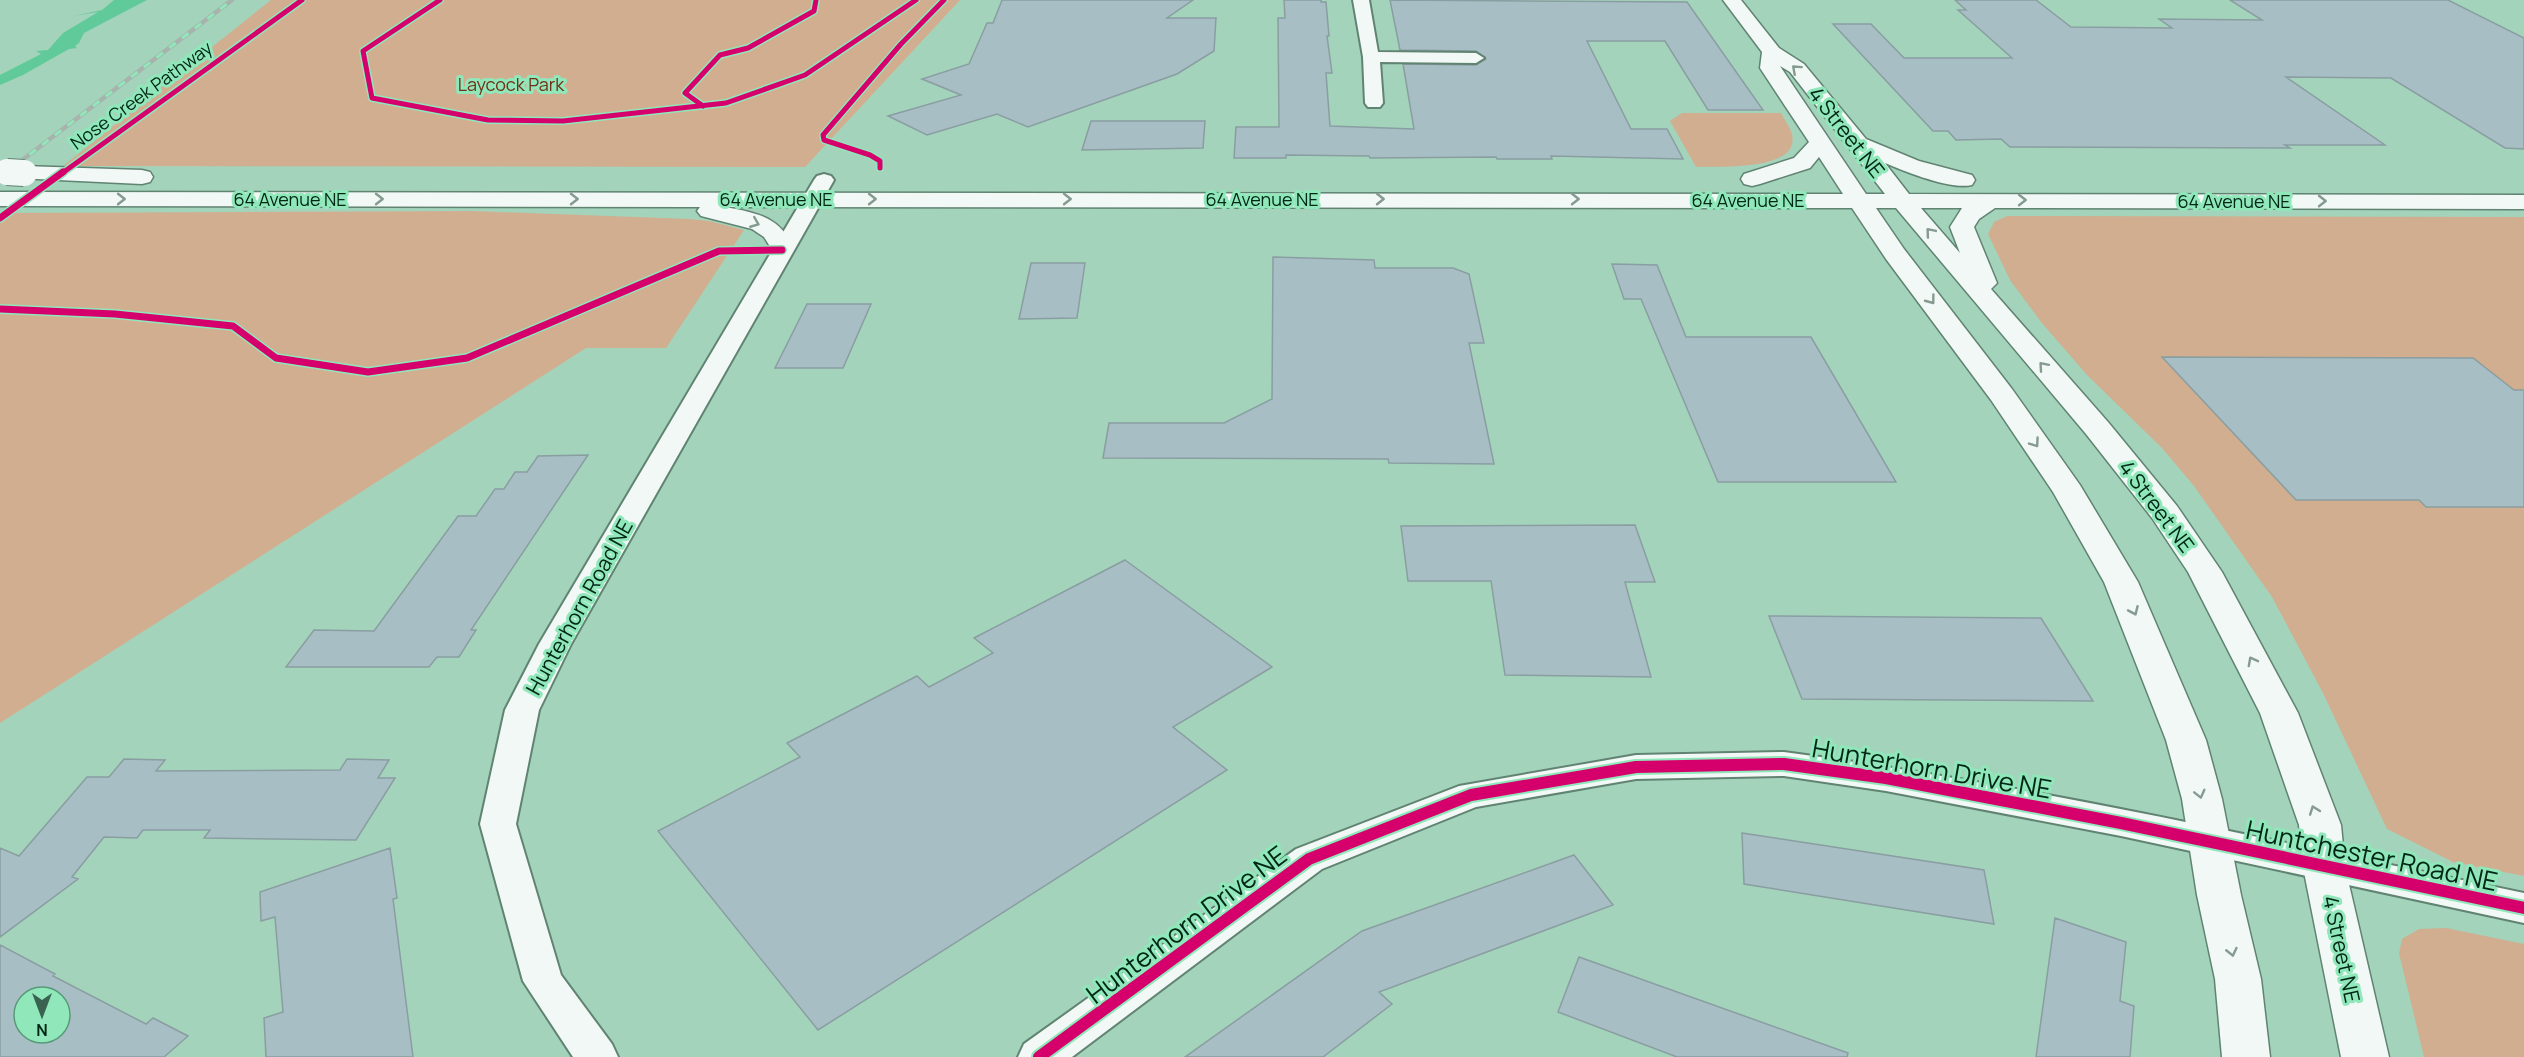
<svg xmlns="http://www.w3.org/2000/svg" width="2524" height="1057" font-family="Manrope,sans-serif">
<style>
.green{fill:#d1ae8f}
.water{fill:#61ca9b}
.building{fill:#a8bec5;stroke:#899ea1;stroke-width:1.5;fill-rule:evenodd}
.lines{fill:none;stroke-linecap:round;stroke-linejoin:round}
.street-casing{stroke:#608372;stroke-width:4}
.secondary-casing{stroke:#608372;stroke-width:3}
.highway-casing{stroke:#608372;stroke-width:3}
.street{fill:#f1f8f5;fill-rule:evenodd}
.secondary{fill:#f1f8f5;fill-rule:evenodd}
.highway{fill:#f1f8f5;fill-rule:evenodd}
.rail-far1-casing{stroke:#a7b4ad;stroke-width:4.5}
.rail-casing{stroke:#a7b4ad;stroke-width:5}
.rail-far1{stroke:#90e7ba;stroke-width:3;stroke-dasharray:8;stroke-linecap:butt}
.rail{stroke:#90e7ba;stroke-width:4;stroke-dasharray:10;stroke-linecap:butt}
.highway-bridge-far1-casing{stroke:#608372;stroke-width:21;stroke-linecap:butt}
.highway-bridge-casing{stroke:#608372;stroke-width:28;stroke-linecap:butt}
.highway-bridge-far1{stroke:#f1f8f5;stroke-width:20}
.highway-bridge{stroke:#f1f8f5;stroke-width:26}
.cycleway-far2-casing{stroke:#90e7ba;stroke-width:8}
.cycleway-far1-casing{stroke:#90e7ba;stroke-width:10}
.cycleway-casing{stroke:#90e7ba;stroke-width:16}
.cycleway-far2{stroke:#d6006c;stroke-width:5}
.cycleway-far1{stroke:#d6006c;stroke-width:7}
.cycleway{stroke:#d6006c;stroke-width:12}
.oneway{stroke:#859a91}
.labels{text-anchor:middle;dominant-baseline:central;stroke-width:6;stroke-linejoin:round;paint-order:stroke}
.far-park-label{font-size:18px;fill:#732f15;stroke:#90e7ba}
.far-street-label{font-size:18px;fill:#002616;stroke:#90e7ba}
.street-label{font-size:21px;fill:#002616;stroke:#90e7ba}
.near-street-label{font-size:26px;fill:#002616;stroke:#90e7ba}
</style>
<rect width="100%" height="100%" fill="#a4d3bb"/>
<path class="green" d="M271,0H960L805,167L63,166Z
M1682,113H1781C1784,119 1790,127 1792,134C1801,172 1717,166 1696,167L1670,121Z
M472,211L689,219L709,221L744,230L666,348H586L0,723V213Z
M2007,216L2524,217V876L2453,862L2387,829L2323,693L2272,597L2194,486L2162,448L2087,375L2041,322L2010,280L1988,234L1994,222Z
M2446,928L2524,944V1057H2424L2399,953L2402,939L2419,929Z"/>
<path class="water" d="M114,0H147L84,33L79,43L75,46L77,48L69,49L23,75L0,85V75L41,54L36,51L48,50L63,33L98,12L73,16L102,10Z"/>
<path class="building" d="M1002,0H1193L1167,18H1216L1214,51L1177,74L1028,127L997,114L927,135L888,116L961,95L922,79L969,64L987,23H993Z
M1284,0H1321V2H1326L1329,36H1327L1332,73H1326L1330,126L1414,129L1403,64L1476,65L1486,59L1476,51L1400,50L1390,0L1687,2L1763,110H1708L1665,41H1587L1631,129H1667L1683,159L1551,156L1552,159H1497L1496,157L1370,158L1369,156L1286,155V158H1234L1236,127H1279L1278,18H1285Z
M1955,0H2036L2071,27L2172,28L2159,19L2262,20L2230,0H2448L2524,38V149L2505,148L2391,78L2286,77L2385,145H2285L2290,148L2010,147L2001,139L1956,140L1948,131H1933L1833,24H1871L1904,58H2012L1958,10H1966Z
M1091,121H1205L1203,148L1082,150Z
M1273,257L1374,260L1375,268H1453L1469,274L1484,343H1469L1494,464L1389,463L1388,459L1103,458L1109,423H1224L1272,399Z
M1031,263H1085L1077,318L1019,319Z
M1612,264L1657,265L1686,337H1811L1896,482H1718L1641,299H1624Z
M807,304H871L843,368H775Z
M2162,357L2473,358L2514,390H2524V507H2426L2419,500H2296Z
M588,455L471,630H476L459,657H437L429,667H286L314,630L374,631L458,516H476L495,489H504L515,472H527L538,456Z
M1635,525L1655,582H1625L1651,677L1505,675L1491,581H1408L1401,526Z
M1125,560L1272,667L1173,727L1227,770L818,1030L658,831L800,757L787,743L917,676L929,687L993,653L974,638Z
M1769,616L2041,618L2093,701L1802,699Z
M124,759L165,760L156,771L340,770L347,759L389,760L378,778H395L356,840L204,838L210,830H143L137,838L104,837L72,877L78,879L0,937V848L19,856L87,777H109Z
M1742,833L1984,870L1994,924L1744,884Z
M390,848L397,898L393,899L413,1057H266L264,1018L283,1012L275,917L261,921L260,892Z
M1574,855L1613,905L1379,992L1392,1004L1323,1057H1185L1362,931Z
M2055,918L2126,942L2120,1001L2134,1006L2130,1057H2036Z
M0,945L55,974L53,976L146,1024L153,1018L188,1036L164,1057H0ZM24,997H60V1033H24Z
M1579,957L1848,1053L1847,1057H1677L1558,1012Z"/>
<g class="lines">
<g class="street-casing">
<path id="street" d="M1353,0H1369L1378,52L1476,53L1484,58L1476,63L1380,62L1383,103L1380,107H1368L1365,103L1363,57Z
M824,174L831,176L834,180L571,644L539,710L516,824L561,975L612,1044L618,1057H573L523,981L480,824L505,710L539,644L814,180L817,176Z
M1784,752C2033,785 2278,842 2524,893V923L2121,836L1886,791L1784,776L1636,779L1476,807L1322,869L1072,1057H1018L1024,1044L1296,849L1459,786L1636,755Z"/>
</g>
<g class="secondary-casing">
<path id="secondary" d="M1723,0H1741L1779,48L1804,64L1866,139L1919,161L1972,175L1975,180L1972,185C1951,190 1906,172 1885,163L1909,194L2524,195V209L1995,208L1979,219L1974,227L1997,283L1991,289L2108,422L2177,506L2222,572L2298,713L2341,825L2345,867L2389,1057H2341L2303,867L2299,825L2260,713L2188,572L2152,518L2086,434L1896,208H1876L1904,249L2012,389L2080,485L2138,582L2206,740L2222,799L2241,895L2261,979L2270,1057H2222L2215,979L2197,895L2182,799L2166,740L2104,582L2053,492L1991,400L1886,259L1852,208L726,207C760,214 777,216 795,248L792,253L783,255L774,253L764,237L752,229L701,216L697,211L700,207L0,206V192L1843,194L1819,157L1810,168L1760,184L1752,186L1744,184L1741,179L1744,174L1794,158L1809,142L1760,68L1762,52ZM1780,66L1790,72L1885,194H1866ZM1921,208H1962L1950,227L1960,253Z"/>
</g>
<g class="highway-casing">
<path id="highway" d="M24,166L142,170L150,172L153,177L150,182L142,184L16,178L13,173L16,168Z"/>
</g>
<use href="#street" class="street"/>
<use href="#secondary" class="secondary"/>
<use href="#highway" class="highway"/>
<g class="rail-far1-casing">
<path id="rail-far1" d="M4,174L232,0"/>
</g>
<g class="rail-casing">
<path id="rail" d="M0,177L6,172"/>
</g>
<use href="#rail-far1" class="rail-far1"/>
<use href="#rail" class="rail"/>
<g class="highway-bridge-far1-casing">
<path id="highway-bridge-far1" d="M0,172L24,173"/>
</g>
<g class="highway-bridge-casing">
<path id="highway-bridge" d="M7,172L24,173"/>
</g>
<use href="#highway-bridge-far1" class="highway-bridge-far1"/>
<use href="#highway-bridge" class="highway-bridge"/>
<g class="cycleway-far2-casing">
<path id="cycleway-far2" d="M440,0L363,51L372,98L488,120L563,121L726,103L805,75L916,0
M703,106L685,93L720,55L748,48L814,11L816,0
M880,168V161L870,155L824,140L823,135L901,44L944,0
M61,174L302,0"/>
</g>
<g class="cycleway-far1-casing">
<path id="cycleway-far1" d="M0,218L63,172
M0,309L115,314L233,326L276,358L368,372L467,358L719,251L782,250"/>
</g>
<g class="cycleway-casing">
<path id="cycleway" d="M1039,1057L1309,859L1471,795L1636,767L1784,764L1886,778L2121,823L2524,908"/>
</g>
<use href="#cycleway-far2" class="cycleway-far2"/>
<use href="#cycleway-far1" class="cycleway-far1"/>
<use href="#cycleway" class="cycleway"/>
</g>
<defs><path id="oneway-chevron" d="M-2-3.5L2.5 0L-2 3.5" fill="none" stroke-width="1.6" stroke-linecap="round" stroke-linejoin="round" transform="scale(1.5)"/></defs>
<g class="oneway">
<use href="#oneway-chevron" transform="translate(1796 69) rotate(-138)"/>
<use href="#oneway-chevron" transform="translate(121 199)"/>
<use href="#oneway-chevron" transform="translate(379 199)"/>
<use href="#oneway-chevron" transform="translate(574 199)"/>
<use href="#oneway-chevron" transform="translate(872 199)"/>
<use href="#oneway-chevron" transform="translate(1067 199)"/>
<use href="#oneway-chevron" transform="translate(1380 199)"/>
<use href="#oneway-chevron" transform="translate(1575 199)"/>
<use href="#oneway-chevron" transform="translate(2022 200)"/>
<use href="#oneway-chevron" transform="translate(2322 201)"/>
<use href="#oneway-chevron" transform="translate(755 223) rotate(22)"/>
<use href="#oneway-chevron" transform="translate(1930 232) rotate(-130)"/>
<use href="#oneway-chevron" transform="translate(1931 300) rotate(53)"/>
<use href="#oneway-chevron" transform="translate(2043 366) rotate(-131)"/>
<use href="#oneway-chevron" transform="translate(2035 443) rotate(55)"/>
<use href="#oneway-chevron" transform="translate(2134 611) rotate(66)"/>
<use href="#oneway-chevron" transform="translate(2252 661) rotate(-118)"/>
<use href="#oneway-chevron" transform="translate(2200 794) rotate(76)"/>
<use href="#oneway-chevron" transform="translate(2314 810) rotate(-110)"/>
<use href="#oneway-chevron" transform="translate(2232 952) rotate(77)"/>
</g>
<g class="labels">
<g class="far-park-label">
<text x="511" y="84">Laycock Park</text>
</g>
<g class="far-street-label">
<text transform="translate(141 95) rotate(-36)">Nose Creek Pathway</text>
<text x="290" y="199">64 Avenue NE</text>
<text x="776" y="199">64 Avenue NE</text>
<text x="1262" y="199">64 Avenue NE</text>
<text x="1748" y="200">64 Avenue NE</text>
<text x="2234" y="201">64 Avenue NE</text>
</g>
<g class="street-label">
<text transform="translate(1847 132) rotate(52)">4 Street NE</text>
<text transform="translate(2157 506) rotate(53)">4 Street NE</text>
<text transform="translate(579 607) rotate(-61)">Hunterhorn Road NE</text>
<text transform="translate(2342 949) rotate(78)">4 Street NE</text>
</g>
<g class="near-street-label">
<text transform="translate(1932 768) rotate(10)">Hunterhorn Drive NE</text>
<text transform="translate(2372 855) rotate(12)">Huntchester Road NE</text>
<text transform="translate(1186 924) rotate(-37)">Hunterhorn Drive NE</text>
</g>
</g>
<g transform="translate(42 1015) rotate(180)"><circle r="28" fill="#90e7ba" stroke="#569a78" stroke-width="1.5"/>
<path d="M0-4.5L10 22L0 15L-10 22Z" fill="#396350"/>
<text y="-9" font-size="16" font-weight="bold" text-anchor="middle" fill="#002616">N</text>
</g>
</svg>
